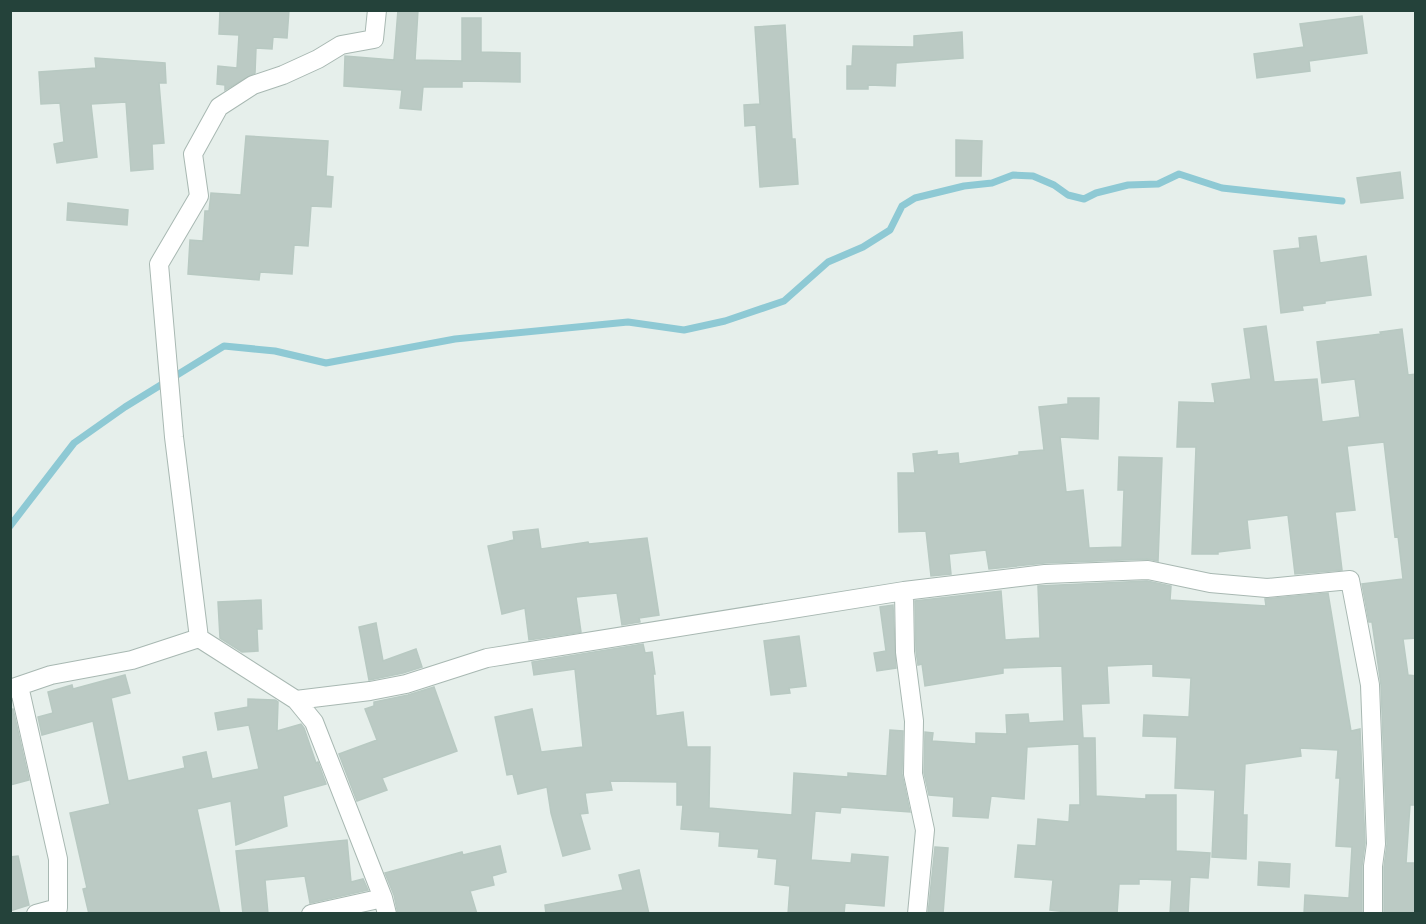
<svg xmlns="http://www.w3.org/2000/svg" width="1426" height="924" font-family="'Asap Condensed',sans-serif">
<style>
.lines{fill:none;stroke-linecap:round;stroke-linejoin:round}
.stream{stroke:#8ec9d4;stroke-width:7}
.building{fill:#bbcac4;stroke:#b8c9c2;stroke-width:1.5}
.street-casing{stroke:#a8b8b2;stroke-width:20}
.street{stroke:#fff;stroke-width:18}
</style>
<rect width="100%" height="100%" fill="#e6efeb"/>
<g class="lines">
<path class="stream" d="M10,526L74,443L125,407L224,346L275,351L326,363L455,339L628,322L684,330L725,321L784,301L828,262L863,247L890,230L902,206L915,198L964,186L992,183L1013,175L1033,176L1054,185L1068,195L1084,199L1096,193L1128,185L1158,184L1179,174L1222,188L1342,201"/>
</g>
<path class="building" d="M220,10H289L287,38L273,37L272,49L256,48L255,73L225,90V85L217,84L218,66L237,68L239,35L219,34Z
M398,10H418L415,60L462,61V18H481V52L520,53V82L462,81V87H423L421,110L400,108L402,90L344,86L345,56L394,60Z
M1362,16L1367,53L1309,61L1310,71L1257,78L1254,54L1304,47L1300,24Z
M785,25L792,139H795L798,184L760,187L756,125L745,126L744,105L760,104L755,27Z
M962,32L963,58L896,63L895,86L868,85V89H847V66H852L853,46L914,47V36Z
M95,58L165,63L166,83H159L164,143L152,144L153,169L131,171L126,102L91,104L97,157L57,163L54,144L64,142L60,103L41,104L39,72L96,68Z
M246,136L328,141L326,176L333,177L331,207L311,206L308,246L294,245L292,274L260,272L259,280L188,274L190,240L203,241L205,211H209L211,193L241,195Z
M956,140L982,141L981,176H956Z
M1400,172L1403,198L1361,203L1357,178Z
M68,203L128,210L127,225L67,220Z
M1316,236L1320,263L1366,256L1371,295L1325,301V303L1302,306L1303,310L1281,313L1274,251L1300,248L1299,238Z
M1266,326L1274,382L1317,379L1322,422L1360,417L1355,379L1322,383L1317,342L1381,334L1380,332L1402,329L1408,375L1416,374V638L1403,639L1408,675L1416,676V805H1410L1406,863H1416V914H1384V867L1387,844L1381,685L1372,622H1369L1362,584L1403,579L1398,536L1395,537L1384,442L1347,446L1355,510L1335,512L1342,570L1295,574L1288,515L1247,520L1250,548L1218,552V554H1192L1196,447H1177L1179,402L1215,403L1212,384L1251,379L1244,329Z
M1068,398H1099L1098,439L1060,437L1066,492L1083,490L1089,548L1122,547L1124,490H1118L1119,457L1162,458L1158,561L1148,559L1045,563L989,569L986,550L949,554L951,574L931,576L926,531L899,532L898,473H915L913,454L937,451V455L958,453L959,464L1019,455V452L1044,450L1039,407L1068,404Z
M538,529L541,549L588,542L589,544L647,538L659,615L639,618L640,622L622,625L617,593L576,597L581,632L529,640L525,608L502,614L488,546L514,540L513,532Z
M1147,581L1171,586L1170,600L1266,606L1265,599L1328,593L1351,731L1360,729L1365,843L1362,866V914H1304L1305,895L1349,898L1352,847L1336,846L1340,778H1336L1338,750L1300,748L1301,756L1245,764L1243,815H1247L1246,859L1212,857L1215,790L1175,788L1177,737L1143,736L1144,715L1189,717L1191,678L1153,676V664L1107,666L1109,703L1081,704L1083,738H1095L1096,796L1146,799V795H1176V851L1210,853L1208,878L1190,877L1188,914H1170L1172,880L1139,879V884H1119L1117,914H1085L1050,910L1053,880L1015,877L1018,845L1036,846L1038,819L1069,822L1070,805H1080L1079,744L1027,747L1024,799L991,796L988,818L953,816L954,797L929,795L924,773L925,732L933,733L932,741L976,744V733L1007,734L1006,715L1028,714L1029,723L1064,721L1062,666L1003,668V673L925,686L922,664L918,665L916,651L915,601L1001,591L1005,640L1040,638L1038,586Z
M261,600L262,629H257L258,651L242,652L220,638L218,602Z
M893,605L896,668L877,671L874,653L886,651L880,607Z
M376,623L383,661L416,649L422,667L403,673L369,680L359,627Z
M799,636L806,686L789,688L790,693L771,695L764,641Z
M643,644L645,653L652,652L655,674H653L656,716L683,712L687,747H710L709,808L792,815L794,773L848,777V773L887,776L890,730L903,731L902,774L910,812L841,807L840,813L815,811L811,860L851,863L852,854L888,857L884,906L845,903L844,914H788L790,886L775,884L777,859L758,857L759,849L719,846L720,832L681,829L683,805H677V782L610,781L612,790L585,793L588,813L580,814L590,849L563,856L551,813L547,787L518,794L513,774L507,775L495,717L532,709L541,752L583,747L575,669L534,675L532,662Z
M125,675L130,693L111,698L128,781L185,768L183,757L206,752L212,779L259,769L249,725L218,730L215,713L248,707V699L275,700L278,702L277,731L301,724L304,728L316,763L318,762L326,784L283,796L287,826L236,845L231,801L197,809L220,914H89L83,889L87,888L70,813L110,804L93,721L42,735L38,717L53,713L48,692L72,685L73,689Z
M434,687L457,751L382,778L387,790L357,801L339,754L377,740L365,709L374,706V702L408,695Z
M13,709L29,780L10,785V710Z
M347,840L351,882L363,879L368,890L310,903L305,876L265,880L268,914H243L236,851Z
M500,846L506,872L492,876L494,885L470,891L477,914H398L394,895L385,873L462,852L463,855Z
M935,847L948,848L943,914H928Z
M18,856L29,905L10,911V857Z
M1259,862L1290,864L1289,887L1258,885Z
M639,870L649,914H546L545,905L623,890L619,875Z"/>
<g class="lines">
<g class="street-casing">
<path id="street" d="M377,10L374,39L341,45L318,59L283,75L253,85L219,107L193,154L199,196L159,264L174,437L199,638L296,700L314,722L383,898L387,914
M19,686L58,859V908L36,914
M10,689L51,675L132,660L199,638
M296,700L370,691L406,684L487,658L904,591
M311,914L383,898
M917,914L925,830L913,774L914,721L905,652L904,591L1045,574L1148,570L1210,583L1267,588L1350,580L1370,685L1376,844L1373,866V914"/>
</g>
<use href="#street" class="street"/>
</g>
<rect width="1426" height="924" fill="none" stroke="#24423a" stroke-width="24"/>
</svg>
